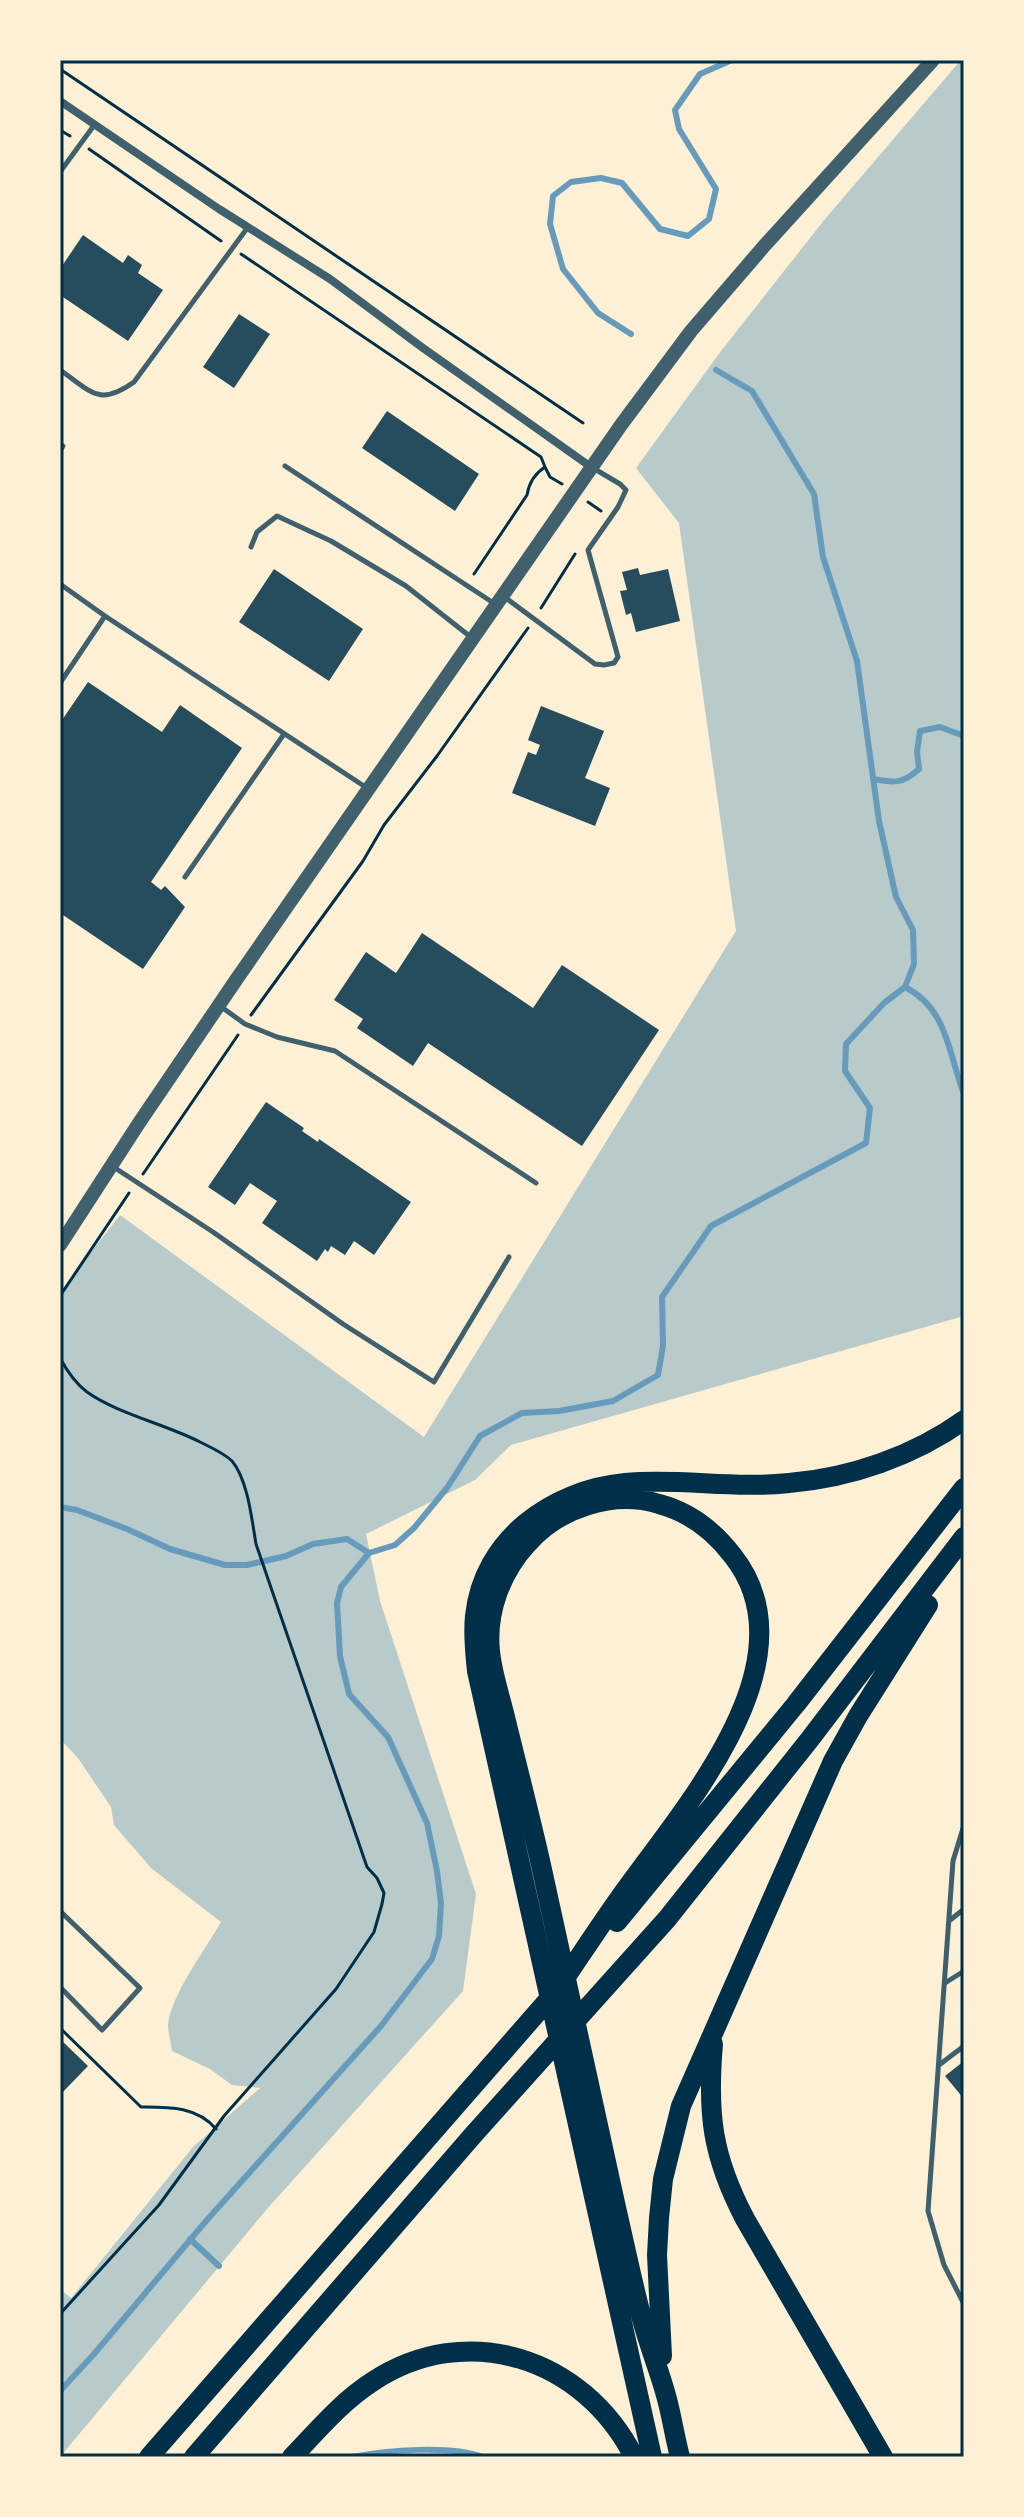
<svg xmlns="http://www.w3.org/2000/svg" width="1024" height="2517" font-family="'Titillium Web',sans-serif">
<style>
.green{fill:#b9caca}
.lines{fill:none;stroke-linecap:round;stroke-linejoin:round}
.stream{stroke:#669bbc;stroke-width:6}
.building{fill:#264d5e}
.path{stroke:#003049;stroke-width:3}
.service{stroke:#3f606c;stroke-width:5}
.minor{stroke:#3f606c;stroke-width:8}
.tertiary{stroke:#3f606c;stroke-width:14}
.motorway{stroke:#003049;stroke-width:20}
.neatline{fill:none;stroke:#003049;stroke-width:3}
</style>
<rect width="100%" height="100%" fill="#fdf0d5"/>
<path class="green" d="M961,60H964V1316L511,1445L475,1480L366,1534L380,1601L476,1894L463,1991L267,2209L60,2457V2289L71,2298L193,2147L260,2088L232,2085L210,2069L172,2051C171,2043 168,2033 168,2025C171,1995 205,1950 221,1922L151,1868L114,1825L111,1807L78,1758L60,1739V1292L120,1215L424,1437L736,931L679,523L636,468L721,351L825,219Z"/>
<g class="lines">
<path class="stream" d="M631,334L598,313L563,269L550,224L553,196L571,182L601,178L622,183L660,229L688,236L709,219L716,189L679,129L675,110L700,74L732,60
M873,779C894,783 903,784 919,769L917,752L920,731L940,727L964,736
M905,987C948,1009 948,1053 964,1094
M60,1507L77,1510L127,1529L170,1549L225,1565H247L286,1556L313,1544L347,1539L369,1553
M190,2239L219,2266
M60,2391L94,2354L206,2221L381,2026L432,1959L439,1936L441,1903L437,1871L427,1823L388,1737L349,1694L340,1656L337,1603L341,1587L369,1553L395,1545L414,1528L447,1488L480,1436L522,1413L559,1411L613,1401L658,1375L663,1346L662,1297L711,1226L866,1143L870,1108L845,1071L846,1044L884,1003L905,987L914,964L913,930L896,897L879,821L857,661L823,557L814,494L752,391L716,370
M352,2457C387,2450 451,2445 483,2457"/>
</g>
<path class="building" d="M83,235L123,263L128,255L142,265L138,273L163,290L128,341L60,295V269Z
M239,314L270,334L234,388L203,367Z
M387,411L479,474L455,511L362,448Z
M638,568L640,575L668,569L680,621L636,632L631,613L626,615L620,591L627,590L622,572Z
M274,569L363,629L329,681L239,622Z
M88,682L162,732L180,705L242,748L151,882L161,890L165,886L185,907L143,969L60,913V723Z
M541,706L604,731L585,778L610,788L595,826L512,793L528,752L536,755L540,745L528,740Z
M422,933L533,1008L562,965L659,1030L582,1146L428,1043L413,1066L357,1028L363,1019L334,1000L366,952L396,973Z
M266,1102L304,1128L302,1131L318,1142L319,1139L411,1202L374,1255L354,1241L345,1255L331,1246L328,1252L325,1249L317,1261L262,1223L277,1201L250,1183L235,1205L208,1187Z
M60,2039L88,2066L60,2095Z
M964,2061V2099L945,2076Z"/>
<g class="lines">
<path class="path" d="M60,69L583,423
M60,130L70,136
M89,149L221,241
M241,254L541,457L545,467C534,474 529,483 527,495L474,574
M545,467L550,477L562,484
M588,502L601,511
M541,608L575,554
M251,1015L363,861L384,825L437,756L528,628
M143,1174L238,1035
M60,1296L129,1193
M60,1358C67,1371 75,1383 87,1392C118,1414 165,1424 200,1442C210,1447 224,1453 232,1461C248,1480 252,1521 256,1544L367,1867L377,1878L384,1893L382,1904L374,1932L336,1989L224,2116L159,2205L60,2314
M60,2028L141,2107C168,2107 197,2106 216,2129"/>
<path class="service" d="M60,172L95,124
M60,370C92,392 99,407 134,382L248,227
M60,444L63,446L60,451
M285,466L495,604
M251,547L257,532L277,516L331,541L406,586L472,638
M60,584L105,616L367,788
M503,596L595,664L604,665L614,663L618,657L588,550L618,507L626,490L620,484L593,468
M60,683L105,616
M185,877L284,734
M220,1006L245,1024L277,1037L335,1051L536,1183
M112,1166L213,1232L343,1324L434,1382L509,1257
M964,1825L953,1861L928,2211L944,2265L964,2304
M60,1911L140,1988L102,2030L60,1987
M949,1921L964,1909
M945,1983L964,1971
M939,2065L964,2046"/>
<path class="minor" d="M60,101L219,209L330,279L423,348L591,467"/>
<path class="tertiary" d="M60,1245L139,1123L236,980L621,425L691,331L765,245L933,60"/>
<path class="motorway" d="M617,1922L796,1704L964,1488
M557,1990C581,1955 604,1919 629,1885C688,1803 814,1659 733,1556C714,1531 689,1512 659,1504C613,1490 559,1508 528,1543C501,1572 486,1612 490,1651C492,1673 500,1696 505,1717C517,1766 530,1816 541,1865C566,1978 590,2091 615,2203C624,2242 632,2281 642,2319C649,2346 660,2372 667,2399C672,2418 675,2438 680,2457
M713,2044C707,2114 712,2156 745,2219L883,2457
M662,2356L657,2255L659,2218L663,2179L681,2106L833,1761L858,1716L928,1605
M149,2457L556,1991
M194,2457L474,2134L667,1919L810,1739L964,1537
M292,2457C317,2431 341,2402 372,2382C467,2319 584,2358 634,2457
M652,2457L477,1671C475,1653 473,1634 475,1616C483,1539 552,1490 625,1483C679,1478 735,1489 789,1483C850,1478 914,1456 964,1420"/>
</g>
<rect width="1024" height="2517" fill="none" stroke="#fdf0d5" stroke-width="124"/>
<rect x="62" y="62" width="900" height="2393" class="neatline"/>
</svg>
